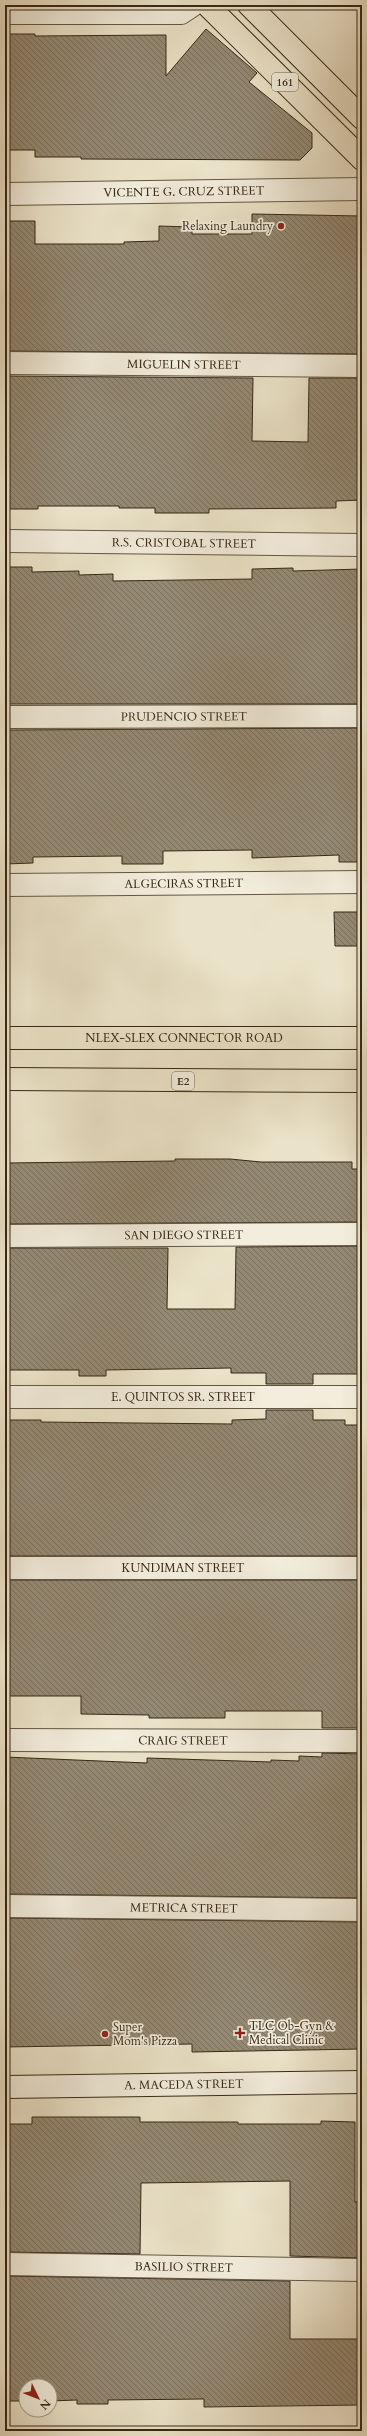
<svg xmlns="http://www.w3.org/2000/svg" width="367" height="2436" font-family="Cardo,serif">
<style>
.building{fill:url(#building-back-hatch);stroke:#362815}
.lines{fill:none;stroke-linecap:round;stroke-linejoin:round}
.street-casing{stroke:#635742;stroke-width:24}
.secondary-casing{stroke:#362815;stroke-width:24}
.primary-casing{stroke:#362815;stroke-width:24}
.highway-casing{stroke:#362815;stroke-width:24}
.street{stroke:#f2eddc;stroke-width:22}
.secondary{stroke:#f2eddc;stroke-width:22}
.primary{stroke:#ebe3c9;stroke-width:22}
.highway{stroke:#ebe3c9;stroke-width:22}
.poi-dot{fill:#8f2418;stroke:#f2eddc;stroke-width:1.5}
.labels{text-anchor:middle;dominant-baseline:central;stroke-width:3.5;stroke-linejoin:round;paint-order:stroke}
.shield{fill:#f2eddc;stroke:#6e6351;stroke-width:1}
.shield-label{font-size:11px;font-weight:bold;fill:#362815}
.street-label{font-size:12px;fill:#362815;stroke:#f2eddc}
.poi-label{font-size:12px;fill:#362815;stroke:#f2eddc;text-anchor:start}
</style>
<defs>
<pattern id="building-back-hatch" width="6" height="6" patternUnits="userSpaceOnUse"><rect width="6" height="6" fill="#948973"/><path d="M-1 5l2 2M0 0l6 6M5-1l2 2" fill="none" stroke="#7a705d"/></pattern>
</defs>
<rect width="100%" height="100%" fill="#ebe3c9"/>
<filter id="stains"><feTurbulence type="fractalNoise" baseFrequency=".005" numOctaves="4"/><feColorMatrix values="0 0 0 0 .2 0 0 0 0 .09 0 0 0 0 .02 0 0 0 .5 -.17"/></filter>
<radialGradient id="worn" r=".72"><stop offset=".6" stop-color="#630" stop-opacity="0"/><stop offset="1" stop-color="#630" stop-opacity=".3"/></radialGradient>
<path class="building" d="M206,29L257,73L249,82L312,133V148L300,160L81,159V157H35V150H5V34H35V36L166,35V76Z
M252,214L362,216V354L5,351V221H35V244H124V242L159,241V226L192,227V234H252Z
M5,376L253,378L252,441L308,442L309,378H362V500L336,501V508L209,509V513H155V508H119V506H38V509H6Z
M5,567H32V572L79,571V575L113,574V581L252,579V569L293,568V571L362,569V704H5Z
M362,728V862H339V855L252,858V850L163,851V864H122V856L33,857V863L5,864V730Z
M334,912H362V946H335Z
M175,1159H230L261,1162H352V1169H362V1222L5,1224V1163L175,1161Z
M362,1246V1374H313V1384H266V1373H231V1368L106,1370V1376H79V1370H5V1248H168L167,1309H235L236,1247Z
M266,1410H313V1420H345V1425H362V1556H5V1420H41V1422L232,1424V1420L266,1419Z
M5,1580H362V1728H322V1711H225V1718H149V1715L81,1714V1696H5Z
M322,1753L362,1754V1898L5,1894V1757L147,1763V1758L271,1762V1760L299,1761V1756L322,1757Z
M5,1918L362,1922L361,2049L192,2052V2044L5,2047Z
M32,2117H140V2122H238V2124H321V2121L355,2122V2202H362V2258L290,2256V2181L141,2183L140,2254L5,2252V2124H32Z
M5,2276L290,2281V2339H362V2405L204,2407V2399L108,2400V2404H77V2400L50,2401V2386H26V2401H5Z"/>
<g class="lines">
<g class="street-casing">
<g id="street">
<path d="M5,13H181L193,5"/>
<path id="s1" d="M5,194L362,189"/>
<path id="s2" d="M5,363L362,366"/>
<path id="s3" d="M5,541L362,545"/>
<path id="s4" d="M5,717L362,716"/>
<path id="s5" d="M5,885L362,882"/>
<path id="s6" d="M5,1236L362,1234"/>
<path id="s7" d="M5,1397H362"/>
<path id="s8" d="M5,1568H362"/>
<path id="s9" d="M5,1740L362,1741"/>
<path id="s10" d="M5,1906L362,1910"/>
<path id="s11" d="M5,2264L362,2270"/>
</g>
</g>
<g class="secondary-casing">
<g id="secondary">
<path id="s12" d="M5,2087L362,2082"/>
</g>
</g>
<g class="primary-casing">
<path id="primary" d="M207,5L362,159
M249,5L362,118"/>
</g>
<g class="highway-casing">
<g id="highway">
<path id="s13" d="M5,1038H362"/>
<path d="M5,1079L362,1081"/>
</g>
</g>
<use href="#street" class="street"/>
<use href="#secondary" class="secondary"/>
<use href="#primary" class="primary"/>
<use href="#highway" class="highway"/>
</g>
<g class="poi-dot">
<circle cx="281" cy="226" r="4"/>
<path d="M238 2027h4v4h4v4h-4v4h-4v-4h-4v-4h4z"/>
<circle cx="105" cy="2034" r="4"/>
</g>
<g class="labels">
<g class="shield">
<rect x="272" y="73" width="26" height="18" rx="3"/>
<rect x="172" y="1072" width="22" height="18" rx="3"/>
</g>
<g class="shield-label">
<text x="285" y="82">161</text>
<text x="183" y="1081">E2</text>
</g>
<g class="street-label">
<text stroke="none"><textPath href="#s1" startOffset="179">VICENTE G. CRUZ STREET</textPath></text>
<text stroke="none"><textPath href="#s2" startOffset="179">MIGUELIN STREET</textPath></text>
<text stroke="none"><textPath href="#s3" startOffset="179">R.S. CRISTOBAL STREET</textPath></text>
<text stroke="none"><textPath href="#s4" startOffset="179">PRUDENCIO STREET</textPath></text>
<text stroke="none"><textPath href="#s5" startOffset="179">ALGECIRAS STREET</textPath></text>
<text stroke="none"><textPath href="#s13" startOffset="179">NLEX-SLEX CONNECTOR ROAD</textPath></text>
<text stroke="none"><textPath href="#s6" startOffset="179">SAN DIEGO STREET</textPath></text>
<text stroke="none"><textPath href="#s7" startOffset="178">E. QUINTOS SR. STREET</textPath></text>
<text stroke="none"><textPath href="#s8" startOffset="178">KUNDIMAN STREET</textPath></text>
<text stroke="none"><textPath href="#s9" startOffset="178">CRAIG STREET</textPath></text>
<text stroke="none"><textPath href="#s10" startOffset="179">METRICA STREET</textPath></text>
<text stroke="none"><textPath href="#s12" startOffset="179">A. MACEDA STREET</textPath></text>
<text stroke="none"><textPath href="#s11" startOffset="179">BASILIO STREET</textPath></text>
</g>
<g class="poi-label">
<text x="273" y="226" text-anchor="end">Relaxing Laundry</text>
<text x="249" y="2026">TLC Ob-Gyn &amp;<tspan x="249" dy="14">Medical Clinic</tspan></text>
<text x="113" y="2027">Super<tspan x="113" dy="14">Mom's Pizza</tspan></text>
</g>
</g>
<rect width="367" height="2436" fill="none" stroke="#ebe3c9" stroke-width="20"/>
<rect x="6" y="6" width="355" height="2424" fill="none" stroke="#362815" stroke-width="2"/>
<rect x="10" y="10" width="347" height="2416" fill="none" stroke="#362815"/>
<g transform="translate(38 2398) rotate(133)"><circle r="19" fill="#f2eddc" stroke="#a79e8c"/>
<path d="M0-3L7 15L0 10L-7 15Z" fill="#8f2418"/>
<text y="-6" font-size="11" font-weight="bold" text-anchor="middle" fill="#362815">N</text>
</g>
<rect width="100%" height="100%" filter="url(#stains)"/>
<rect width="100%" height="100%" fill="url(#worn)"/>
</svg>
